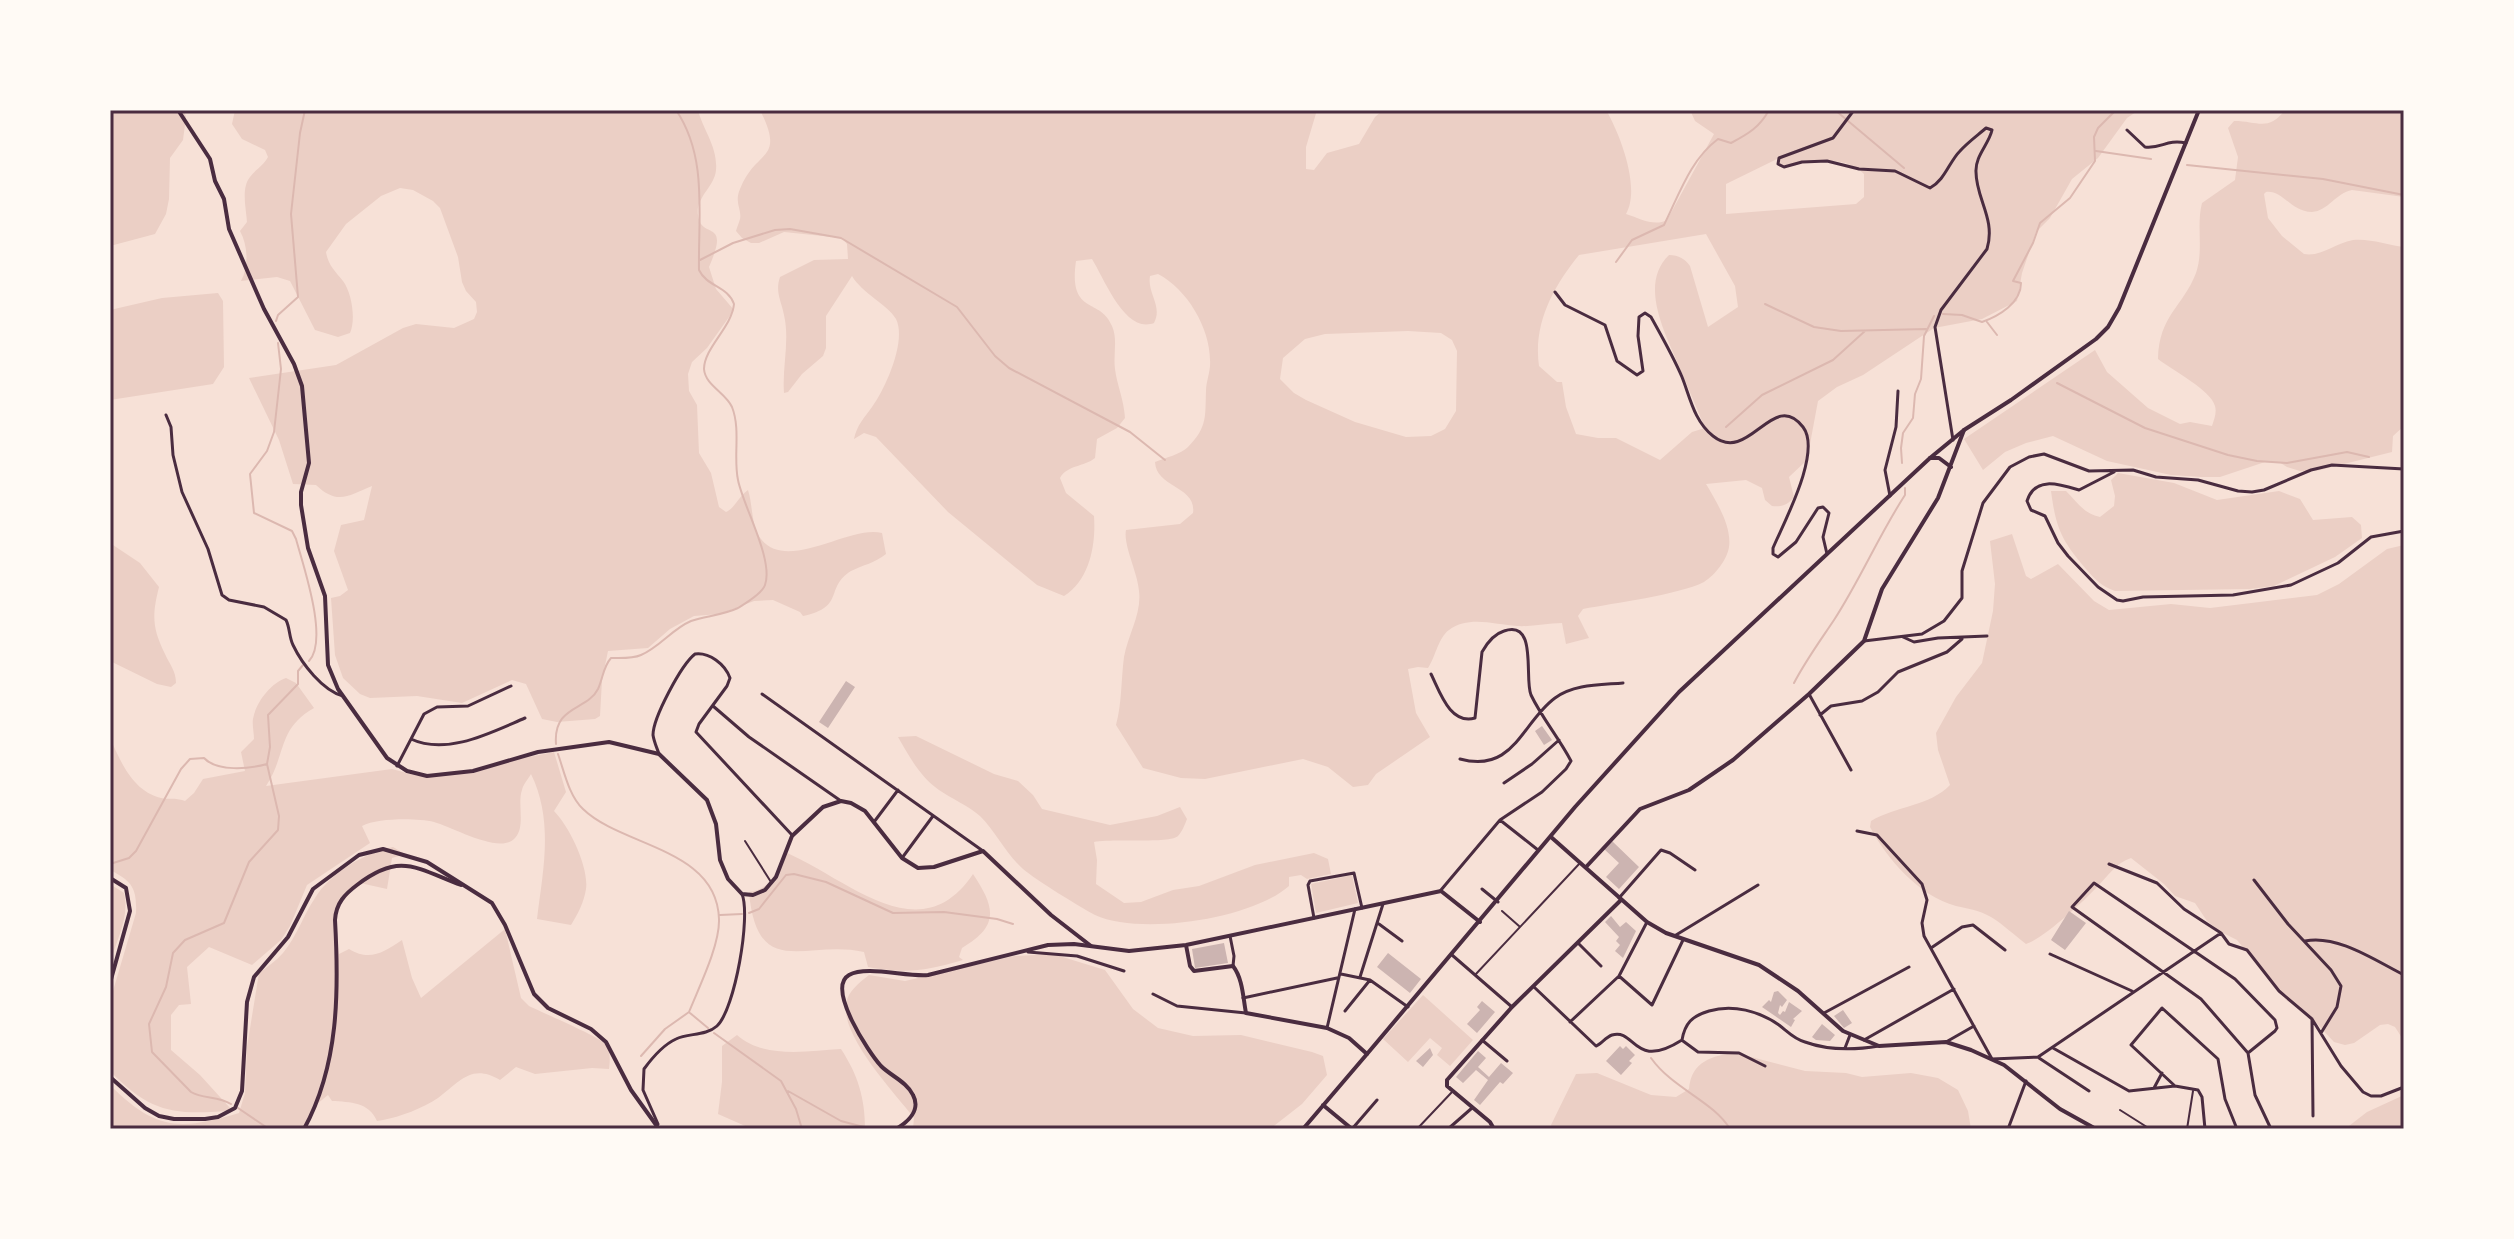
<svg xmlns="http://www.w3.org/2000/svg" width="2514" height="1239" font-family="Mulish,sans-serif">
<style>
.green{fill:#ebcfc5;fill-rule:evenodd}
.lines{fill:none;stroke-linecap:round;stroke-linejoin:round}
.stream{stroke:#dcb8b0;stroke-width:2}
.building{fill:#ccb4b1}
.service{stroke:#4a2c40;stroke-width:2}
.pedestrian{stroke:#4a2c40;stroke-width:2}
.minor{stroke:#4a2c40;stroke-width:3}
.tertiary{stroke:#4a2c40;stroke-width:4}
.secondary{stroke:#4a2c40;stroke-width:4}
.neatline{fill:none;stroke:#4a2c40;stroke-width:3}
</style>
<rect width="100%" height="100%" fill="#f7e1d7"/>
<path class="green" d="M110,110H184L186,117L183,140L170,158L169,199L166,214L155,234L110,246Z
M235,110H698C703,130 718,147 716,170C715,186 695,198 698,215C701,241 731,217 709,267L716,289L734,310L707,348L692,362L688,374L689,391L697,405L699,453L711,473L719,507L726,512C735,508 739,496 748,490C753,505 751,527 761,539C787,573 851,524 882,533L886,554C875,563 863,565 851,571C824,588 846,607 803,616L800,612L773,600L754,601L720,614L694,616L670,629L648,648L608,651L602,680L600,716L595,719L557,722L542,719L526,684L512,680L462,703L417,696L370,698L360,694L343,678L335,655L331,598L340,596L348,590L334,551L341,525L364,520L372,486C349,495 338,506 316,485L293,484L279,440L249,378L336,365L403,328L416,324L454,328L474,319L477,312L476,302L466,291L462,282L458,257L440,208L433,201L413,190L400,188L381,196L346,224L326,252C328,265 335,271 343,281C352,293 356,320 350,333L338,337L315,330L290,281L277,277L241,281C249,266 248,246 240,231L247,222C246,208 241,188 250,177C256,169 263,166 268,157L265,150L242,139L232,124Z
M760,110H1317L1306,147V169L1314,170L1327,153L1359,144L1375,117L1383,110H1606C1620,134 1641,188 1626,214C1639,218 1654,227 1667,220L1714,134L1695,121L1690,110H2139L2127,118L2098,158L2072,179L2050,218L2036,232L2022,273L2017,301L1982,319L1934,328L1863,375L1837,387L1818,401L1807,460L1789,477L1794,497C1788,505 1782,507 1772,506L1765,500L1762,488L1746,480L1706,484C1716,501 1732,526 1729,547C1727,560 1715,575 1704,582C1678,595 1614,603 1583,609L1578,616L1589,638L1566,644L1562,623C1547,623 1531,627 1517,626C1496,625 1469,615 1449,630C1438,638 1436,656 1428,668L1418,667L1408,669L1416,713L1430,737L1376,774L1368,785L1353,787L1328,767L1303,759L1205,779L1181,778L1143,768L1116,725C1122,703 1121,680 1124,657C1128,635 1142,613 1139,591C1138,573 1123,545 1126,530L1180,524L1193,513C1197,486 1156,488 1155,462C1165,458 1181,454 1188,447C1208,427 1205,415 1206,391C1206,381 1211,371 1210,360C1210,328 1187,289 1158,274L1150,276C1147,293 1163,306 1154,323C1125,334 1105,280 1092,259L1076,261C1068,316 1101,297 1112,326C1118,340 1113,354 1115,369C1117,385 1124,400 1125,418L1117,428L1097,439L1095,458C1084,467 1067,465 1060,478L1066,493L1094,516C1096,544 1090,580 1064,596L1037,585L948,512L876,437L864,433L854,439C857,425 864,418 872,407C885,389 907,341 896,319C888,305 862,293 852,276L826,316V348L823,356L802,374L788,392L784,393C782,367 790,341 784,315C781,300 775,292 780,277L814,260L848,259L847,244L842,238L784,232L759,243H751L742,238L736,231C737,227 739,223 740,219C742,209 734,203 740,189C756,148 786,162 760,110ZM1777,159L1782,167C1808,162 1843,153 1864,174V197L1856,204L1726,214V184ZM1706,234L1735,286L1738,307L1708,327L1690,266C1685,259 1679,255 1669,255C1637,286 1668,338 1681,371C1689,390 1697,409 1705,428L1692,432L1660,460L1616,438H1598L1576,434L1566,407L1562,382H1557L1539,366C1533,324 1553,287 1579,255ZM1408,331L1441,333L1452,340L1457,351L1456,411L1445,429L1431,436L1406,437L1355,422L1306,400L1294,393L1280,379L1283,358L1305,339L1325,334Z
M2285,110H2404V197L2352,190C2336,193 2328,211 2312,212C2291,212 2283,190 2266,192L2264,194L2268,218L2282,236L2304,254C2322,257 2335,243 2353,240C2369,238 2388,245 2404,247V426L2393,436L2392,452L2316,471H2300L2287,467L2279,462H2265L2220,477H2201L2171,475L2107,461L2053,436L2026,443L2005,452L1983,470L1964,439L2095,350L2107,372L2148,408L2180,424L2190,422L2212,426C2214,420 2217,413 2215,406C2211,390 2172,370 2158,359C2159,315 2183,307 2196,273C2204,250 2196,226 2202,203L2235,180L2238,157L2228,128L2234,121C2258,121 2268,132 2285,110Z
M218,293L223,301L224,367L213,384L110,400V310L162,298Z
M2118,473L2174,483L2217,500L2279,491L2300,499L2313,520L2352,517L2361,525L2362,538L2335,557L2274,586L2250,589L2115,591C2101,586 2096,580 2086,569C2061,540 2056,528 2051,491H2066C2077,502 2084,514 2100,517L2114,506L2115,496L2111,480Z
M2012,534L2026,576L2031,579L2058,564L2094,601L2109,610L2171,604L2210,608L2317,595L2339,584L2387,549L2404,545V1041L2395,1027L2388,1024L2380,1025L2354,1043L2345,1045L2334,1042L2309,1015L2286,1000L2237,940L2221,932L2207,921L2195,903L2175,896L2164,884L2131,858C2116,863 2108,876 2097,887C2084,901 2043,939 2026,944C2014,935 2004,925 1991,917C1979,910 1969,909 1956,906C1919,896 1887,859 1870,827L1871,821C1896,806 1930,806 1950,785L1938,750L1936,733L1956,697L1982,663L1993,611L1995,584L1990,541Z
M110,543L140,563L159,587C152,615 152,628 165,654C170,665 176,671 176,683L171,687L157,684L110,661Z
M286,678L296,683L314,708C277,729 287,754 266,786L392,769L418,776L474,773L514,760L554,752L566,792L554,811C569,826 589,867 586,889C584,902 578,914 571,925L537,919C543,870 554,821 531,774C528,779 523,785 522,790C517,804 526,826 515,838C500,855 453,827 434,822C416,818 378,818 362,826L370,843L307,885L290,926L281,940L252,965L209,947L187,967L191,1004L179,1005L171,1015V1050L200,1075L230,1108L227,1111C172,1115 150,1112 110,1071V1001L136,913C137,888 132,881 110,870V738C120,760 132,791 161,798C171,800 173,797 185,801L194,793L203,779L245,771L241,752L254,739C254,733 252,725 253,719C256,702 271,683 286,678Z
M916,736L994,774L1018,781L1033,795L1042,809L1110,825L1157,816L1180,807L1187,819C1185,824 1182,832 1178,836C1169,844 1112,838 1094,842L1097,860L1096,884L1124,903L1141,902L1173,890L1199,886L1255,865L1314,853L1328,859L1331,874L1307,879L1301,875L1289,877V886C1252,919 1141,936 1095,915C1080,907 1036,880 1023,869C1006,854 996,832 980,816C969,806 952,799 939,790C920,777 909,756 898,737Z
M393,847L405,854L392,858L387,889L360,883C330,912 333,914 339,954L349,949C370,962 384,952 402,940L412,978L421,998L505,929L521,998L529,1006C541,1012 600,1037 605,1044C611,1050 610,1062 609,1069L592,1068L535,1074L516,1067L500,1080C471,1063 460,1082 438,1098C423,1108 400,1117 383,1120L377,1121C369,1102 350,1102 332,1101L328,1095L317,1104L306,1129H110V1085C155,1130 179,1131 239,1113L245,1093L247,1047L259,973C267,967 276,961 283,953C297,936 303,916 315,898C331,872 365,853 393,847Z
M785,852C848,879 920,953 973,874C995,907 1000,926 962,948L959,957L963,960C924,971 908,974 868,967L864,952C806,939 757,982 749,892C772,889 777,871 785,852Z
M1352,875L1358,903L1316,913L1311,884Z
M110,884L124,893C130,918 116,940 110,964Z
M1053,954L1105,970L1133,1009L1158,1028L1193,1036L1241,1035L1312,1052L1323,1056L1327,1075L1302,1104L1270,1129H913L914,1118C895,1093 841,1037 846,1004C848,991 859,983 869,975L905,981L1014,956Z
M1423,995L1473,1040L1450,1066L1437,1055L1442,1048L1430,1038L1408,1062L1383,1039Z
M737,1035C764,1059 807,1051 841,1049C858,1075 865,1098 865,1129H752L718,1114L722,1082V1046Z
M1736,1053L1805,1071L1846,1073L1862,1077L1911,1073L1938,1078L1958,1090L1968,1111L1971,1129H1553L1551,1125L1576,1074L1597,1073L1651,1095L1676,1097L1689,1089C1691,1062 1712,1055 1736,1053Z
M2404,1095V1129H2345L2367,1112Z"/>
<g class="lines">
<path class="stream" d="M1835,110L1904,168
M2096,151L2151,159
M2187,165L2323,179L2404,195
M700,260L733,243L775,230L790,229L841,238L957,307L995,356L1009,368L1130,432L1165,460
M1616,262L1632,240L1664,225C1679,195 1690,160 1718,139L1731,143C1748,134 1760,127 1769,110
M1765,304L1814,327L1841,331L1926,329
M1943,314L1962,315L1982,322C1999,316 2021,303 2021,283L2013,281L2033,243L2040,223L2070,198L2095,161L2094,137L2098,128L2116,110
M276,321L278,315L298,297L291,214L300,133L305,110
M1987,322L1997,335
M278,343L281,369L274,432L267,451L250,474L254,513L292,531L296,539C303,565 329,640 309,661
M2057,383L2145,428L2228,455L2257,461L2287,463L2347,452L2369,457
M1726,427L1762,395L1833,360L1865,331
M1902,463L1901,448L1903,433L1913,418L1915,394L1921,379L1924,336L1934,316
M1794,683C1806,660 1820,641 1834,620C1860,580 1879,535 1905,495V488
M556,744C553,705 587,711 598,689C603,678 603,667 611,658C621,658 632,659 641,655C660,647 672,629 691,621C706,616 723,615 738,608C746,603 762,594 765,585C774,560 743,506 738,480C733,457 741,430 732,407C726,393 705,385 704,369C704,348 732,327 734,304C728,286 707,287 699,270C698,216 708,157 676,110
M558,754C564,771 569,796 583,809C622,847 717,848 719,919C720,945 699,987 689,1012
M110,864L129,858L136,851L181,769L190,759L204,758C217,772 249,769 267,764
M749,913L759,909L786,875L794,874L826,882L893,913L944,912L997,919L1013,924
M720,915L742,914
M690,1013L708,1028
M714,1033L781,1081L796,1109L802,1129
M641,1056L665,1029L689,1012
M1651,1058C1673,1089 1713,1101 1730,1129
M788,1091L841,1121L871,1129
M231,1104C218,1096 203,1099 191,1092L152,1052L149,1024L166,987L173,953L185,940L224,923L249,862L278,830L279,816L267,764L270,747L268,715L298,684V671L303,665
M238,1108L269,1129
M905,1128L918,1129"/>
</g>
<path class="building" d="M846,681L855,687L828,728L819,722Z
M1542,726L1552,740L1544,745L1535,731Z
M1612,841L1639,867L1619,889L1606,877L1619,863L1604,849Z
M2069,911L2086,923L2065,950L2051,940Z
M1611,916L1620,927L1626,922L1636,931L1623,958L1615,951L1620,945L1616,941L1619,937L1605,922Z
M1224,943L1228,963L1195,968L1192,949Z
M1388,953L1421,979L1410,993L1377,967Z
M1778,991L1787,1000L1782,1007L1780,1005L1778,1013L1780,1015L1783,1011L1785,1012L1789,1002L1802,1011L1793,1019L1795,1020L1791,1027L1762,1007L1769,1000L1771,1002L1774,992Z
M1482,1001L1495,1012L1477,1033L1467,1024L1480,1010L1477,1007Z
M1843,1010L1852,1023L1844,1028L1834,1016Z
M1822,1024L1835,1035L1830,1041L1816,1040L1812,1037Z
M1620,1046L1623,1049L1626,1046L1635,1055L1629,1061L1632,1063L1621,1075L1606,1061Z
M1430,1048L1433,1055L1423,1067L1416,1061Z
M1478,1051L1486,1058L1478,1067L1489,1077L1501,1063L1513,1073L1503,1084L1500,1082L1480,1105L1474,1100L1488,1080L1476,1070L1463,1083L1456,1077Z"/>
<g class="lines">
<path class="service" d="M745,841L771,882
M2120,1110L2150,1129
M1417,1129L1452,1092
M2187,1129L2193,1091"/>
<path class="pedestrian" d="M1502,911L1519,926
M1475,975L1580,863"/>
<path class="minor" d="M1854,110L1833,138L1779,158L1778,164L1784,167L1802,162L1827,161L1859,169L1895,171L1930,188C1945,180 1949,162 1960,151C1968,142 1978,135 1986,128L1992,130C1989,144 1975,156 1976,172C1976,199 1996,219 1987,249L1941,310L1935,327L1953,440
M2127,130L2145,147C2162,149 2166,139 2186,143
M1555,292L1565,305L1605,325L1617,361L1637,375L1643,371L1638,336L1639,317L1645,313L1651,317C1662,337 1673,356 1682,377C1690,397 1694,421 1713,436C1749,465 1773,388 1803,427C1822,452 1784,522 1773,548V554L1778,557L1796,542L1818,508L1823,507L1829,513L1823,537L1827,554
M166,415L171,427L173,455L182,492L208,549L222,595L229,600L264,607L286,620C290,628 289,637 293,645C302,664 323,691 343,696
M2114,472L2079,490C2059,484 2035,476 2027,501L2031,510L2045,516L2058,543L2068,556L2098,587L2117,600L2123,601L2143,597L2233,595L2291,585L2338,563L2371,537L2404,531
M1890,496L1885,470L1896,427L1898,391
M1903,637L1914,642L1938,638L1987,636
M1864,641L1922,634L1944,621L1962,598V571L1983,503L2010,467L2029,457L2044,454L2089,471L2133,470L2156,477L2198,480L2238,491L2252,492L2264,490L2311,470L2332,465L2404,469
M1431,674C1440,692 1450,725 1475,718L1482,652C1487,643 1494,634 1504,631C1538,619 1524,679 1531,695C1542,718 1559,738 1571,761L1566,769L1542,792L1500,820L1441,890
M762,694L983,851
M1809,694L1851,770
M713,706L749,737L841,801
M1820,715L1831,706L1862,701L1878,692L1898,672L1947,652L1962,639
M411,739C447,756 492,732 525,718
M659,754C657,748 654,742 653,735C653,718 681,665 695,654C709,652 725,664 730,678L727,686L699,724L696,732L792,835
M1460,759C1514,774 1522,722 1555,698C1574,684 1600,685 1623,683
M397,766L424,714L437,707L468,706L511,686
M1504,783L1532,764L1559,740
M1500,820L1538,850
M874,822L898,790
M1857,831L1877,835L1922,884L1927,900L1922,923L1924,936L1992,1059L2038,1057L2221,933
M902,858L933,816
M2109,864L2157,883L2184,909L2221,933L2229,944L2247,950L2279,991L2312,1019L2341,1066L2363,1092L2371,1096H2381L2404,1087
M2254,880L2288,924L2331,970L2341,986L2337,1007L2321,1033
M2094,883L2235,979L2275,1020L2277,1028L2275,1031L2248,1053L2201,999L2072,907Z
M1482,889L1498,902
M1619,898L1661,850L1670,853L1695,870
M1314,918L1308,885L1310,881L1354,873L1362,908
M1379,924L1402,941
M1676,935L1758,885
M1230,936L1234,956L1233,966
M2305,941C2337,934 2376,961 2404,975
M1578,943L1601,966
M1931,948L1962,927L1973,925L2005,950
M1028,952L1077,956L1124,971
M2050,954L2132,991
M1452,955L1512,1007
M1341,974L1370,980L1408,1007
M1619,976L1652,1005L1683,940
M1360,977L1383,904
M1534,987L1596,1046C1601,1044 1606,1037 1612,1035C1636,1028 1633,1071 1682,1040
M1153,994L1177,1006L1246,1013
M1243,998L1337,978
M1345,1011L1370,980
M1824,1013L1909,967
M2312,1019L2313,1116
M1570,1022L1619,976L1647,922
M1327,1028L1355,909
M1482,1040L1507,1061
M1682,1040C1685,1023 1692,1016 1709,1011C1733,1004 1759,1011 1779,1025C1788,1032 1794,1039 1805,1042C1827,1050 1855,1050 1879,1046
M1864,1040L1954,989
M1683,1041L1698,1052L1739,1053L1765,1066
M1946,1042L1974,1026
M1845,1048L1850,1035
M2053,1048L2129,1091L2175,1086L2198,1090L2202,1097L2205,1129
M2248,1053L2255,1095L2271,1129
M2039,1058L2089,1091
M2175,1086L2131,1045L2162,1008L2218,1059L2225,1099L2237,1129
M2154,1088L2162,1073
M658,1124L643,1090L644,1069C652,1058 663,1045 676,1039C688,1033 706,1036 717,1026C735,1009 751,916 742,894
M1352,1129L1377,1100
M1448,1129L1472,1108
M2008,1129L2026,1081"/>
<path class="tertiary" d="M178,110L210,159L215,181L224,199L229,229L264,309L294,364L302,386L309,463L301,492V505L308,548L325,596L328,665L338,689L387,758L407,771L427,776L473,771L538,752L609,742L659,754L707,800L716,824L720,860L728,879L742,894L753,895L765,890L776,877L792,836L823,807L841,801L851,803L865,811L902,858L918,868L934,867L983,851L1051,915L1091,946
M1930,458H1939L1951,467
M1586,867L1640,809L1689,790L1733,760L1809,694L1864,641L1882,589L1938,498L1964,430
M1323,1105L1352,1129
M304,1129C339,1065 339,991 335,920C336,903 345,894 357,885C400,852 416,868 461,885
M1303,1129L1367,1054
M1494,1129L1490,1122L1447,1086V1080L1512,1007L1621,900"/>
<path class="secondary" d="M1551,837L1647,922L1666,933L1759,965L1798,991L1843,1031L1879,1046L1946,1042L1971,1050L2004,1065L2060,1109L2096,1129
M110,878L126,888L130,911L110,983
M1186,945L1190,966L1194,971L1233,966C1243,979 1243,998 1246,1013L1327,1028L1349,1038L1367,1054L1575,807L1679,692L1930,458L1964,430L2011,400L2096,339L2108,327L2119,308L2199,110
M110,1077L145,1108L159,1116L174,1119H205L218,1117L235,1108L242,1091L247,1002L254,977L288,937L313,889L359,855L383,849L427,862L492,903L505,925L534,994L548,1008L591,1029L606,1042L631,1090L659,1129
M896,1129C908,1122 921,1110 913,1095C907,1082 891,1076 881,1066C869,1053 826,988 849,975C866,965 906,977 928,975L1048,945L1074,944L1129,951L1186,945L1441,891L1480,922"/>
</g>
<rect width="2514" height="1239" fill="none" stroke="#fffaf5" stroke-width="224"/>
<rect x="112" y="112" width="2290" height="1015" class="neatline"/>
</svg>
